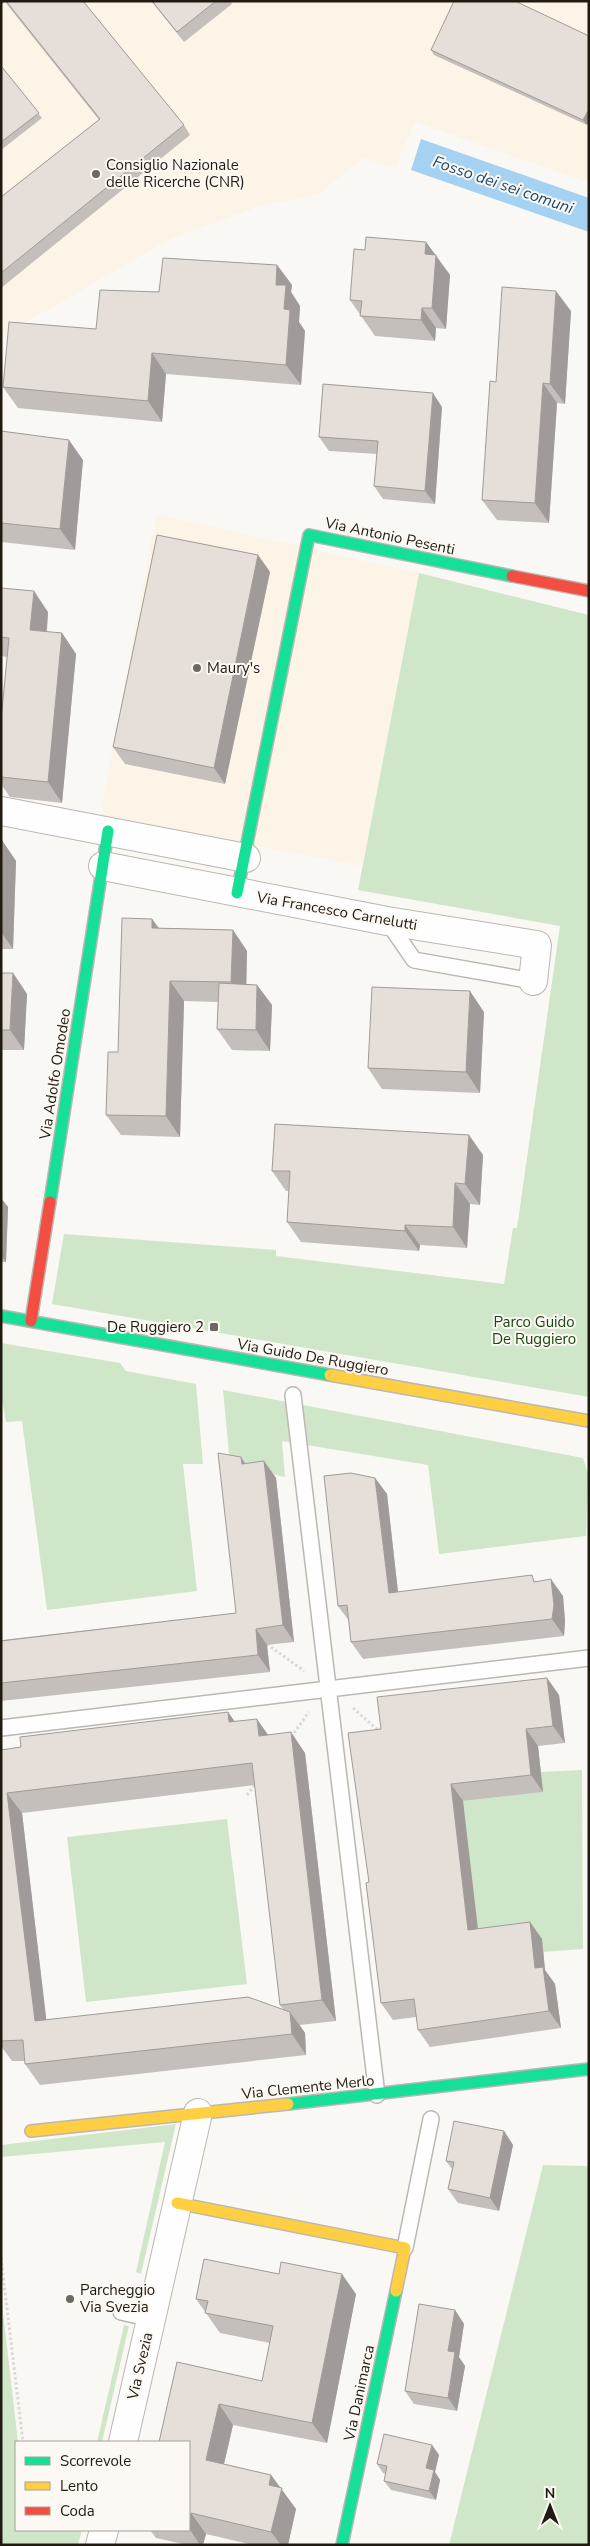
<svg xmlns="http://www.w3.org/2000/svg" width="590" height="2546" font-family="'Nunito Sans',sans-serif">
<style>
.built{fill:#fdf4e8}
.green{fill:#cfe7c8}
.water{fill:#a5d1f2}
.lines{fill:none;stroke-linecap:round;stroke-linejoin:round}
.lane-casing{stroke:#bbb7b1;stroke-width:18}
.street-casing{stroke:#bbb7b1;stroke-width:30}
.fast-casing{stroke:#bbb7b1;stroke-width:14}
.slow-casing{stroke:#bbb7b1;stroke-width:14}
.jam-casing{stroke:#bbb7b1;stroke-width:14}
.path{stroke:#d9d9d7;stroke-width:3;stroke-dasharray:2.5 2.5;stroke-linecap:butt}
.lane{stroke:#fefefe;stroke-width:15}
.street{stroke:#fefefe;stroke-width:28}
.fast{stroke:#16e098;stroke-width:11}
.slow{stroke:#ffcf43;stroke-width:11}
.jam{stroke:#f24e42;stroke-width:11}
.wall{fill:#c5bfbb;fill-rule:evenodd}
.shaded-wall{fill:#a09b98}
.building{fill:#e5ded9;stroke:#a09b98}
.poi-dot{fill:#6d6861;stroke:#fcf8f3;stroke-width:2}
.labels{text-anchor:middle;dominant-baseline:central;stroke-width:4;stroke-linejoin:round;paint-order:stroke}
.poi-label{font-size:15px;fill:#211a11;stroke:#fcf8f3;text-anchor:start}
.street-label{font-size:15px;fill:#211a11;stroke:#fcf8f3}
.park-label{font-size:15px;fill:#184910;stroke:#fcf8f3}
.water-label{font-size:16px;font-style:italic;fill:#184869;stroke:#fcf8f3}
</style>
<rect width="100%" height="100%" fill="#faf8f5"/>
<path class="built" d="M1,1H589V183L415,122L395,168L363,158L317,195L264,205L172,238L1,337Z
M156,514L419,573L362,866L100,817Z"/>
<path class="green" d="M419,573L589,615V1397L52,1304L64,1234L276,1250V1256L504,1284L513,1228H517L560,926L358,890Z
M1,1343L120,1363L126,1371L196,1384L203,1464H183L197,1591L47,1610L22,1421L6,1422L1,1393Z
M223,1390L583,1458L588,1474L586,1536L439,1554L428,1465L282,1441L285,1477L230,1464Z
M582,1770L583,1949L543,1952L541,1939L480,1947L463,1801L542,1792L541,1772Z
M227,1819L247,1984L86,2002L67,1837Z
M176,2124L141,2274L136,2272L165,2142L1,2157V2145Z
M543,2165L589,2166V2545H449Z
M1,2295L18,2442H16V2530H82L78,2545H1Z
M124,2325L129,2326L102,2442H97Z"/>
<path class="water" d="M421,139L589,198V232L411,170Z"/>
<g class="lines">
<g class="lane-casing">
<path id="lane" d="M387,921L414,960L533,981
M293,1395L377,2095
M1,1728L589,1658
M405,2248L431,2119
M121,2312L151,2319"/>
</g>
<g class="street-casing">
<path id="street" d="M1,811L246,858
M103,866L387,921L537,945L533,981
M123,2442L198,2113
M100,2545L104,2530"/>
</g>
<g class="fast-casing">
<path id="fast" d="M237,893L309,535L512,576
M50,1202L108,831
M1,1316L330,1375
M288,2104L589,2069
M342,2545L396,2291"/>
</g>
<g class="slow-casing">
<path id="slow" d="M330,1375L589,1421
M31,2131L288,2104
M177,2203L405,2248L396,2291"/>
</g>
<g class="jam-casing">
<path id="jam" d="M512,576L589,591
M31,1321L50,1202"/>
</g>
<path class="path" d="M267,1644L304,1671
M353,1708L380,1732
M291,1737L309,1712
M247,1795L257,1782
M1,2258L23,2442"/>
<use href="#lane" class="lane"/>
<use href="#street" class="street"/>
<use href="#fast" class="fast"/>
<use href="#slow" class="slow"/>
<use href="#jam" class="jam"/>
</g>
<path class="wall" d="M1,1H83L184,125L190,135L1,288V197L99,120L5,2L1,5Z
M151,1H230L232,4L184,42Z
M589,36V121L587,125L434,55L431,50Z
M1,68L42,118L1,150Z
M426,242L450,275L446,329L436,328L435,341L375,336L350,300L365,250Z
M277,265L292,285L291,292L300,306L299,322L305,331L301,385L166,374L162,422L18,408L3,387L96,329L159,292Z
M571,311L565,404L557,403L549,523L497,520L482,500L496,382Z
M442,407L435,504L383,499L374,486L377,454L329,451L319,437Z
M1,431L83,460L75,550L1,542Z
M258,555L270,572L225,784L125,764L113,747Z
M1,588L48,612L47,632L62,633L76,654L62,803L10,797L1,784V720L7,657L1,656Z
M1,840L16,861L13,949H1Z
M152,919L159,928L233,930L247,951L246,984L257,985L272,1005L270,1051L232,1050L217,1029L218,1002L184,1001L180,1137L121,1135L106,1115L118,1052Z
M1,973H13L27,994L24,1050H1Z
M484,1012L480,1093L382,1089L368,1068Z
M483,1155L480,1205L470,1204L467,1248L420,1245L419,1251L301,1242L287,1222L289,1191H286L272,1171Z
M1,1198L8,1207L6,1262H1Z
M241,1457L245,1464L264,1461L276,1478L294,1642L267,1645L270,1672L1,1701V1634L2,1640L236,1613Z
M375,1478L387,1494L398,1592L537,1581L563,1596L565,1621L564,1636L363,1659L351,1642L349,1621L338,1606Z
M547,1678L559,1695L565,1743L538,1746L543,1792L463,1801L478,1929L530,1922L542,1939L545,1970L555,1984L561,2028L430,2047L418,2030L416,2017L393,2020L381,2003L369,1882L381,1729Z
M228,1712L235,1722L268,1735L305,1753L336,2021L300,2025L305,2033L306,2055L40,2085L25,2064V2061H12L1,2046V1750L21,1747ZM255,1785L280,2005L283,2009L46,2020L22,1813Z
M504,2131L513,2145L499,2211L458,2203L448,2189L452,2169L446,2161Z
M356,2294L327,2443L233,2425L224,2464L271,2475L296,2509L288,2545H253L206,2534L203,2545H188L156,2538L150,2530H189V2442L177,2362L262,2381L270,2343L220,2333L196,2299Z
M455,2310L464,2324L459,2357L465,2366L457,2411L414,2404L405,2391Z
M432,2445L439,2455L435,2472L440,2480L436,2500L391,2490L384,2481L386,2474L383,2473L377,2464Z"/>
<path class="shaded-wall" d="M589,109V121L587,125L583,120Z
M426,242L450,275L446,329L432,308L425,254Z
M277,265L292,285L291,292L300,306L299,322L305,331L301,385L286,365L276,285Z
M556,291L571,311L565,404L550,384Z
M422,308L436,328L435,341L421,320Z
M152,353L166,374L162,422L148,401Z
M543,383L557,403L549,523L535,503Z
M433,393L442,407L435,504L425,491Z
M69,440L83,460L75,550L60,529Z
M258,555L270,572L225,784L214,768Z
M34,591L48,612L45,651L30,630Z
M62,633L76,654L62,803L48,782Z
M2,840L16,861L13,949L1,932Z
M152,919L167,940L152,928Z
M233,930L247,951L246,1003L231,982Z
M13,973L27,994L24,1050L10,1030Z
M170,981L184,1001L180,1137L166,1116Z
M257,985L272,1005L270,1051L256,1030Z
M470,991L484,1012L480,1093L466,1072Z
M469,1135L483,1155L480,1205L465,1184Z
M455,1183L470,1204L467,1248L453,1227Z
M1,1198L8,1207L6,1262L1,1256Z
M405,1225L420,1245L419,1251L405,1231Z
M241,1457L252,1474L242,1464Z
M264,1461L276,1478L294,1642L283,1625Z
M375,1478L387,1494L400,1610L389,1593Z
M551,1579L563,1596L565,1621L564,1636L552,1619Z
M256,1629L267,1645L270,1672L258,1655Z
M547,1678L559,1695L565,1743L553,1726Z
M228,1712L242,1732L229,1722Z
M257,1719L271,1739L259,1736Z
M526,1729L538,1746L543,1792L531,1775Z
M291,1732L305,1753L336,2021L322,2000Z
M451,1784L463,1801L480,1947L468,1930Z
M7,1793L22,1813L49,2042L35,2021Z
M530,1922L542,1939L545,1970L555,1984L561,2028L549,2011L535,1968Z
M290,2012L305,2033L306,2055L292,2034Z
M504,2131L513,2145L499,2211L490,2198Z
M342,2274L356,2294L327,2443L312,2423Z
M455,2310L464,2324L459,2357L465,2366L457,2411L448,2398V2351Z
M219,2404L233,2425L220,2481L206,2460Z
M432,2445L439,2455L435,2472L440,2480L436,2500L429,2491L426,2468Z
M271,2475L296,2509L288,2545H281L271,2532L269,2485Z
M191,2513L206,2534L203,2545H200L189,2528V2524Z"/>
<path class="building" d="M6,1H83L184,125L1,273V197L100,119Z
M152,1H216L177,32Z
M454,1H515L589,36V109L583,120L431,50Z
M2,67L39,113L1,142V68Z
M366,237L426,242L425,254L436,255L432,308H422L421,320L360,316L362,301L350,300L354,249L365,250Z
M163,258L277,265L276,285H286L284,309L290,310L286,365L152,353L148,401L3,387L9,322L96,329L100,290L159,292Z
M502,287L556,291L550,384L543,383L535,503L482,500L490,381L496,382Z
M323,384L433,393L425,491L374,486L378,441L319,437Z
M1,431L69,440L60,529L1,523Z
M157,535L258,555L214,768L113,747Z
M1,588L34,591L30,630L62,633L48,782L1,777V720L9,638L1,637Z
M122,918L152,919V928L233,930L231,982L170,981L166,1116L106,1115L108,1052H118Z
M1,973H13L10,1030H1Z
M219,983L257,985L256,1030L217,1029Z
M372,987L470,991L466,1072L368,1068Z
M275,1124L469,1135L465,1184L455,1183L453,1227L405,1225V1231L287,1222L290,1171H272Z
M218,1453L241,1457L242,1464L264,1461L283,1625L256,1629L258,1655L1,1683V1641L236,1613Z
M351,1473L375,1478L389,1593L532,1575L534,1582L551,1579L554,1605L552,1619L351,1642L347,1605L338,1606L324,1476Z
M547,1678L553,1726L526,1729L531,1775L451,1784L468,1930L530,1922L535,1968L543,1967L549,2011L418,2030L414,1999L381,2003L366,1883L369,1882L348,1733L381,1729L377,1697Z
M228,1712L229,1722L257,1719L259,1736L291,1732L322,2000L280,2005L252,1763L7,1793L35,2021L248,1997L290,2012L292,2034L25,2064L23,2040L1,2041V1750L21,1747L20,1737Z
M454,2121L504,2131L490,2198L448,2189L454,2162L446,2161Z
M204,2259L279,2274L281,2262L342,2274L312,2423L219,2404L206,2460L271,2475L269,2485L282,2488L271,2532L191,2513L189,2524V2442H159L177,2362L262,2381L273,2326L205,2313L208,2301L196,2299Z
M419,2304L455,2310L448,2351L455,2352L448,2398L405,2391Z
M384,2434L432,2445L426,2468L434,2470L429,2491L384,2481L387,2466L377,2464Z"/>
<g class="poi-dot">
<circle cx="96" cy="174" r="5"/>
<circle cx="197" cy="668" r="5"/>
<rect x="209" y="1322" width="10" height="10" rx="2.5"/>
<circle cx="70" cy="2299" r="5"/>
</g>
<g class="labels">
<g class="poi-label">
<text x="106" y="165">Consiglio Nazionale<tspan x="106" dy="17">delle Ricerche (CNR)</tspan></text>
<text x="207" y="668">Maury's</text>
<text x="204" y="1327" text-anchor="end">De Ruggiero 2</text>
<text x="80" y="2290">Parcheggio<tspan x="80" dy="17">Via Svezia</tspan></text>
</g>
<g class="street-label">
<text transform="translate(390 536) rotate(12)">Via Antonio Pesenti</text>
<text transform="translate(337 911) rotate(10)">Via Francesco Carnelutti</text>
<text transform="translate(55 1074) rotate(-81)">Via Adolfo Omodeo</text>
<text transform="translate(313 1357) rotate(10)">Via Guido De Ruggiero</text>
<text transform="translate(308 2087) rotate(-6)">Via Clemente Merlo</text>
<text transform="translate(140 2366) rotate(-77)">Via Svezia</text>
<text transform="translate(359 2393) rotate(-78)">Via Danimarca</text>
</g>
<g class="park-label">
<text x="534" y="1322">Parco Guido<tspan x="534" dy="17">De Ruggiero</tspan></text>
</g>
<g class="water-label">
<text transform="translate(503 185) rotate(19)">Fosso dei sei comuni</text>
</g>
</g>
<rect width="590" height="2546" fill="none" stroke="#211a11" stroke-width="5"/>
<rect x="15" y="2441" width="175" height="90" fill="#fcf8f3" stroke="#a49f99"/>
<rect x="25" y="2457" width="25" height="8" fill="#16e098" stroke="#a49f99"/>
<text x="60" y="2466" font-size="15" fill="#211a11">Scorrevole</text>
<rect x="25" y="2482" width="25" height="8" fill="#ffcf43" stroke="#a49f99"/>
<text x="60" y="2491" font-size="15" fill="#211a11">Lento</text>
<rect x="25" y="2507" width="25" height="8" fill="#f24e42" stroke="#a49f99"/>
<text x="60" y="2516" font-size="15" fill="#211a11">Coda</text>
<g transform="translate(550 2506)" stroke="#fcf8f3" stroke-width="4" paint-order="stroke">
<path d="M0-4L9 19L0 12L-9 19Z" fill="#211a11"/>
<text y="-8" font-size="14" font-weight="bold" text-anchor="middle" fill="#211a11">N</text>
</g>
</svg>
